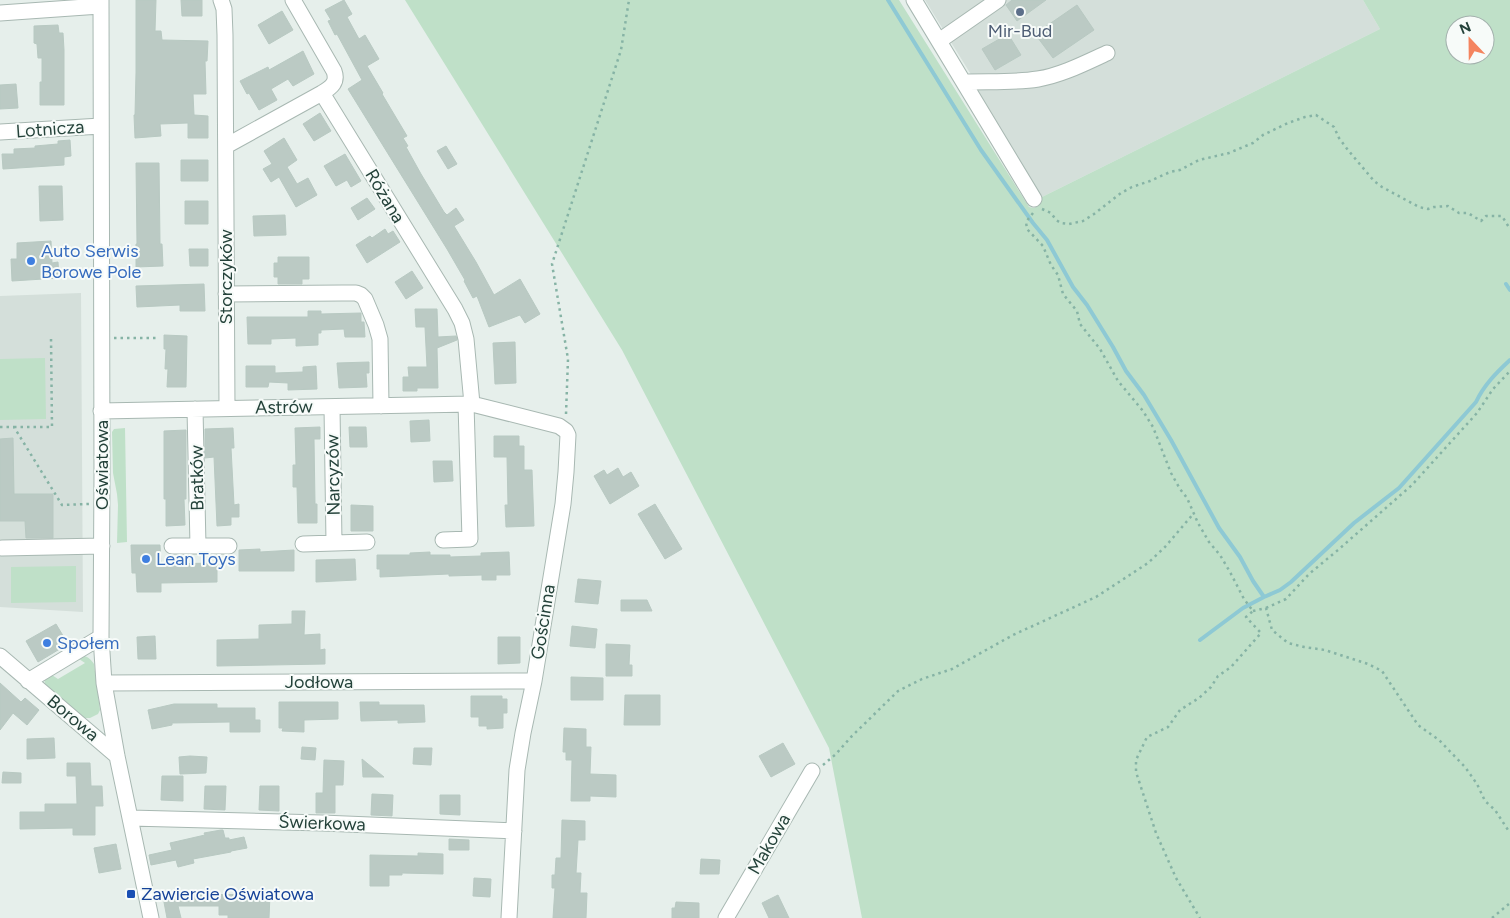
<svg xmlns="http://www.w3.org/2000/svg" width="1510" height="918" font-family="Figtree,sans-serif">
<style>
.built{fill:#d4dfda}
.green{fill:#bfe0c8;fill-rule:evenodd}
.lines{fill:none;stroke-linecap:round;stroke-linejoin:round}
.stream{stroke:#8ec9d4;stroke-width:4}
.building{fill:#bbcac4;stroke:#b8c9c2}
.minor-casing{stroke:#a8b8b2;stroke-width:17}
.path{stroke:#86b3a5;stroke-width:2.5;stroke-dasharray:2.5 4;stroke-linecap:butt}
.minor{stroke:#fff;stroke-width:15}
.service-dot{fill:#5c6f8a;stroke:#f7fbf9;stroke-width:2}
.shop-dot{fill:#3f7fe0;stroke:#f7fbf9;stroke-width:2}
.transit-dot{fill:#1a4fb4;stroke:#f7fbf9;stroke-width:2}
.labels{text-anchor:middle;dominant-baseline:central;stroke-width:4;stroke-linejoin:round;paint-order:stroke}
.service-label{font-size:18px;fill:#4e5e75;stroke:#f7fbf9}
.street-label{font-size:18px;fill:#24423a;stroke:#f7fbf9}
.shop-label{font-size:18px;fill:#366cbe;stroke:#f7fbf9;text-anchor:start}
.transit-label{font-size:18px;fill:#164399;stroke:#f7fbf9;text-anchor:start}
</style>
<rect width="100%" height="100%" fill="#e6efeb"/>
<path class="built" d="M925,0H1363L1380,29L1042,197L977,89L975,81Z
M81,293L83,612L0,607V296Z"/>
<path class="green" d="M405,0H899L1029,207L1034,208L1040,204L1042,197L1380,29L1363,0H1510V918H862L829,748L622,350ZM1455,25H1485V55H1455Z
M45,358L46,419L0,420V359Z
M125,428L127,542L117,543L118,505L117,494L113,473L112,432L114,429Z
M76,566V602L11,603V567Z
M81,655C87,656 91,659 94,664L100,710L98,714L90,718H84L45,686C44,680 45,677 49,673L58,679L85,663L76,657Z"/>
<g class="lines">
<path class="stream" d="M888,0L981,150L1033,223L1047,240L1073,287L1087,305L1113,347L1126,371L1144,395L1171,440L1219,528L1240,557L1253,581L1264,597L1243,608L1200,640
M1506,284L1510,290
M1264,597L1280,590L1291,582L1354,523L1399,488L1476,402C1484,385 1496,373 1510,360"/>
</g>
<path class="building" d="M136,0H156L155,31H161L162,40L208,41L207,61H205L206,94H193L194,115L208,116V138H188V123L160,124L161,136L135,138L134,115H135L136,73Z
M181,0H202V16H182Z
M344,0L352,14L347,17L359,39L365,35L379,59L367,66L383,93L382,94L407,136L403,138L408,146L406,147L421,174L444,212L447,215L456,208L464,220L454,226L476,262L494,295L520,279L540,314L525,323L520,315L489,327L477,296L473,298L464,281L465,280L447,249L348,89L362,80L337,34L335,35L328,21L331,20L325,10Z
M1012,0H1046L1017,21L1006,5Z
M1077,5L1094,30L1053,58L1035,34Z
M282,11L293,30L269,44L258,25Z
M58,25L59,33H63L64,50V105H40V82H42V58H38L37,44L34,43V26Z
M1008,34L1021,55L995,70L982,49Z
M303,51L314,74L293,86L288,79L271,89L277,100L259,110L249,93L247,94L240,81L268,67L269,70Z
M16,84L18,108L0,109V85Z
M320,113L331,131L314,141L303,124Z
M284,138L297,160L287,167L297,184L308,178L317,195L296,207L279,177L271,182L263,169L272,164L264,151Z
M70,140L71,156L64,157V165L3,169L2,154H14V149L35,148V146L58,144V141Z
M446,146L457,164L448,169L437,151Z
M345,154L361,181L351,187L347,180L336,186L324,166Z
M181,160H208V181H181Z
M136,163H159L160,244H162L163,266L136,267V244H137Z
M39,186H62L63,220L40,221Z
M367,198L375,209L358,220L351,208Z
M185,201H208V224H185Z
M285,215L286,235L254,236L253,216Z
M385,229L388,234L393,231L400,242L367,263L356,245L370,236L372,238Z
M51,241L52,263L58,262L59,278L12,281L11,259H17V243Z
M189,249H208V266H190Z
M278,257H309V279H302V284H278V277H274V263H278Z
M412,271L423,288L406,299L395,282Z
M204,284L205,311H180V305L137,307L136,286Z
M415,309H437L438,337L456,336L457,340L437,348L438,388H417V391H403V377H409L408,367H427L425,327H416Z
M308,311H321V314L361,313V322H364L365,337H345L344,329L321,330V333H318V345L296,346V338L271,339V344H248L247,317H308Z
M164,335L187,336L186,387H167L168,369H165L166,349H164Z
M515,342L516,383L495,384L493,343Z
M369,362V373H366L367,387L339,388L337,363Z
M246,366H275V373L303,372V367L316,366L317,389L288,390V383L269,382L268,387H246Z
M429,420L430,441L411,442L410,421Z
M320,427V439H314L315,504H317V523H298L297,487H293V465H296L295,428Z
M349,427H366L367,447H350Z
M233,428L234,448H231L234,505L239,504V517H231V525L217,526L214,457L205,458V429Z
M186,430V499H184L185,525L166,526V499H164V431Z
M494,436H519V446H524V470H532L534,526L506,527L505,505H508L507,457H494Z
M13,438L14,494H53V538H26L25,521H0V439Z
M433,461H452L453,481L434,482Z
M618,468L623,477L631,472L639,486L610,504L594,476L604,470L607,475Z
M655,504L682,549L665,559L638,514Z
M351,505L373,506V531H351Z
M131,545H160L161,564L217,563V582L161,583V592H137L136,573H132Z
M260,549V552L294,550V571H239V550Z
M430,552V555H450V557L481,556V553L509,552L510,575H496V580H482V575L449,576V574L380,577V569H377V555H410V553Z
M355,559L356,580L316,582V560Z
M578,579L601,581L598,604L575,602Z
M621,600H647L652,611H621Z
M292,611H305L304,635L320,634V650L325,649V664L217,666V640L259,639V625L292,624Z
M56,624L68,644L38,662L26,641Z
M572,626L597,629L595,648L570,646Z
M155,636L156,659H138L137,637Z
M498,637H520V663L498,664Z
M606,644L630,645L629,665H632V676H606Z
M571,677L603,678V700H571Z
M0,683L21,702L25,698L39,710L27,725L13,713L0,730Z
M625,695H660V725H624Z
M471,696H502V699H507V713H503V728L487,729V726H479V717H471Z
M279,702H338V719L304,720V732L282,731L283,728H279Z
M360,702H379V705H424L425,722L398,723V720L361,721Z
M174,704H217V708H255V720H260V732H230V722L172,723V725L152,729L148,710Z
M564,728L586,729V747H591L590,774L616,775V797L590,796V801H571L572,760H566V752H563Z
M54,738L55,758L27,759V739Z
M783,743L795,764L771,777L759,756Z
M302,747L316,748L315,760L301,759Z
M414,748H432L431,765L413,764Z
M190,756L207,757L206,773L180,774L179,757Z
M362,759L384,777H363Z
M324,760L344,761L343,785H335V813H316V793H323Z
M67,763H90L91,786H102L103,806H95V835H73V828L20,829V812H45V804H77L76,776H67Z
M3,772L21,773V783H2Z
M162,776H183V801L161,800Z
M205,786H226L225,810L204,809Z
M260,786H279V811L259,810Z
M372,794L393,795L392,816L371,815Z
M440,795H460V815L440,814Z
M562,820L585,821V840H578L576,873H581L580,893H587L586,918H553L555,888H552V875H555L556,858H561Z
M221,830H223L225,838H229V840L244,837L247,848L231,851V852L193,859L194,863L178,867L176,860L151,865L149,855L172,850L170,843L205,835L204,833Z
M449,839L469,840V850H449Z
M116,844L121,869L99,873L94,848Z
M418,853L443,854V874L402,873V875H389V886H370V855L418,856Z
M701,859L720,860L719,874H700Z
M474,878L491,879L490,897L473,896Z
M175,894L270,895L269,918H228V915H219V906H178L181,918H167L163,897Z
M778,895L789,918H769L762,903Z
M676,902L699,903V918H672V908H675Z"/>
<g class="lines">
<g class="minor-casing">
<path id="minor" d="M101,0L102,474L101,637L104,683L117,756L151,918
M221,0L224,9L225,35L227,408
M293,0L334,71C338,82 332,87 322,93L455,309L462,323L466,339L472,404
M914,0L1034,199
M0,13L100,6
M939,41L998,0
M964,82C988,81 1014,83 1038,79C1062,75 1085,63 1107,53
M0,132L101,126
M226,146L322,93
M226,294L342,293H356L361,295L365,299L376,325L380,339L381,406
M332,407L334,543
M195,409L198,546
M101,411L472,404L559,426L566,431L568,435L566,472L563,504L534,681L523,733L517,770L509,918
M443,540L470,539L466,404
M303,544L367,542
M172,546H229
M2,548L102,546
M0,656L117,756
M28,681L101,637
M104,683L534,681
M130,818L322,823L514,831
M726,918L812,771"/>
</g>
<path class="path" d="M1042,209L1051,213L1056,220L1061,223L1069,224L1083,221L1094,214L1121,193L1132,187L1150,181L1170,172L1180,170L1199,160L1229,153L1253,143L1263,135L1288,123L1305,117L1316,115L1334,127L1339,138L1348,150L1374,181L1382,187L1419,207L1428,209L1434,207L1448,206L1459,213H1468L1481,221L1486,216H1502L1510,229
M1033,213L1026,222L1027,229L1043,246L1051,265L1058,275L1063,294L1077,311L1080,324L1100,349L1118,381L1143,411L1153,427L1171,473L1180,489L1187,498L1198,523L1209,542L1220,555L1230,572L1244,599L1253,611L1246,617L1261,633L1231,667L1218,676L1211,687L1199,698L1180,710L1168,727L1147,737L1136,760V772L1156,833L1176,878L1200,918
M114,338H158
M566,414L568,359L552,264L621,50L629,0
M0,427H14L62,505L89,504
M14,427H52L51,337
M1266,608L1286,599L1309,574L1338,550L1412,485L1477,413L1493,389L1510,371
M1253,611L1266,608L1272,630L1288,643L1304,647L1325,650L1368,664L1382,671L1418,725L1439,740L1465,767L1477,784L1485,801L1495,810L1510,833
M823,765L836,754L851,737L898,691L922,679L952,669L1013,635L1096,597L1148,563L1165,547L1194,513
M1492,918L1510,903"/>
<use href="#minor" class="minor"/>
</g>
<circle class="service-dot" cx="1020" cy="12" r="5"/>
<g class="shop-dot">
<circle cx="31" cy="261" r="5"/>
<circle cx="146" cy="559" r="5"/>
<circle cx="47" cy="643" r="5"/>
</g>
<rect class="transit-dot" x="126" y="889" width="10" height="10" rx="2.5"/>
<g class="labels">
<g class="service-label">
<text x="1020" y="31">Mir-Bud</text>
</g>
<g class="street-label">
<text transform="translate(50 129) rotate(-4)">Lotnicza</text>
<text transform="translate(385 196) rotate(59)">Różana</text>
<text transform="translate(226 277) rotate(-90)">Storczyków</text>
<text transform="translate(284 407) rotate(-1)">Astrów</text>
<text transform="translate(102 465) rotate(-90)">Oświatowa</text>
<text transform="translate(333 475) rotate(-91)">Narcyzów</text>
<text transform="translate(197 478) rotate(-91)">Bratków</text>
<text transform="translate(543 622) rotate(-81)">Gościnna</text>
<text x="319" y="682">Jodłowa</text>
<text transform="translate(73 718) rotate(40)">Borowa</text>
<text transform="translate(322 823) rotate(2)">Świerkowa</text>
<text transform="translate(769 844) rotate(-60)">Makowa</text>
</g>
<g class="shop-label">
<text x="41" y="251">Auto Serwis<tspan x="41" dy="21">Borowe Pole</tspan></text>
<text x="156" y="559">Lean Toys</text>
<text x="57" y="643">Społem</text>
</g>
<g class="transit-label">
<text x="141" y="894">Zawiercie Oświatowa</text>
</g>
</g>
<g transform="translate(1470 40) rotate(338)"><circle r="24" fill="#f7fbf9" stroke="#a3b1ad"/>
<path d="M0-4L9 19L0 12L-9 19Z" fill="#f4845f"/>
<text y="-8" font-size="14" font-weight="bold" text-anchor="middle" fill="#24423a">N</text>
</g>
</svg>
